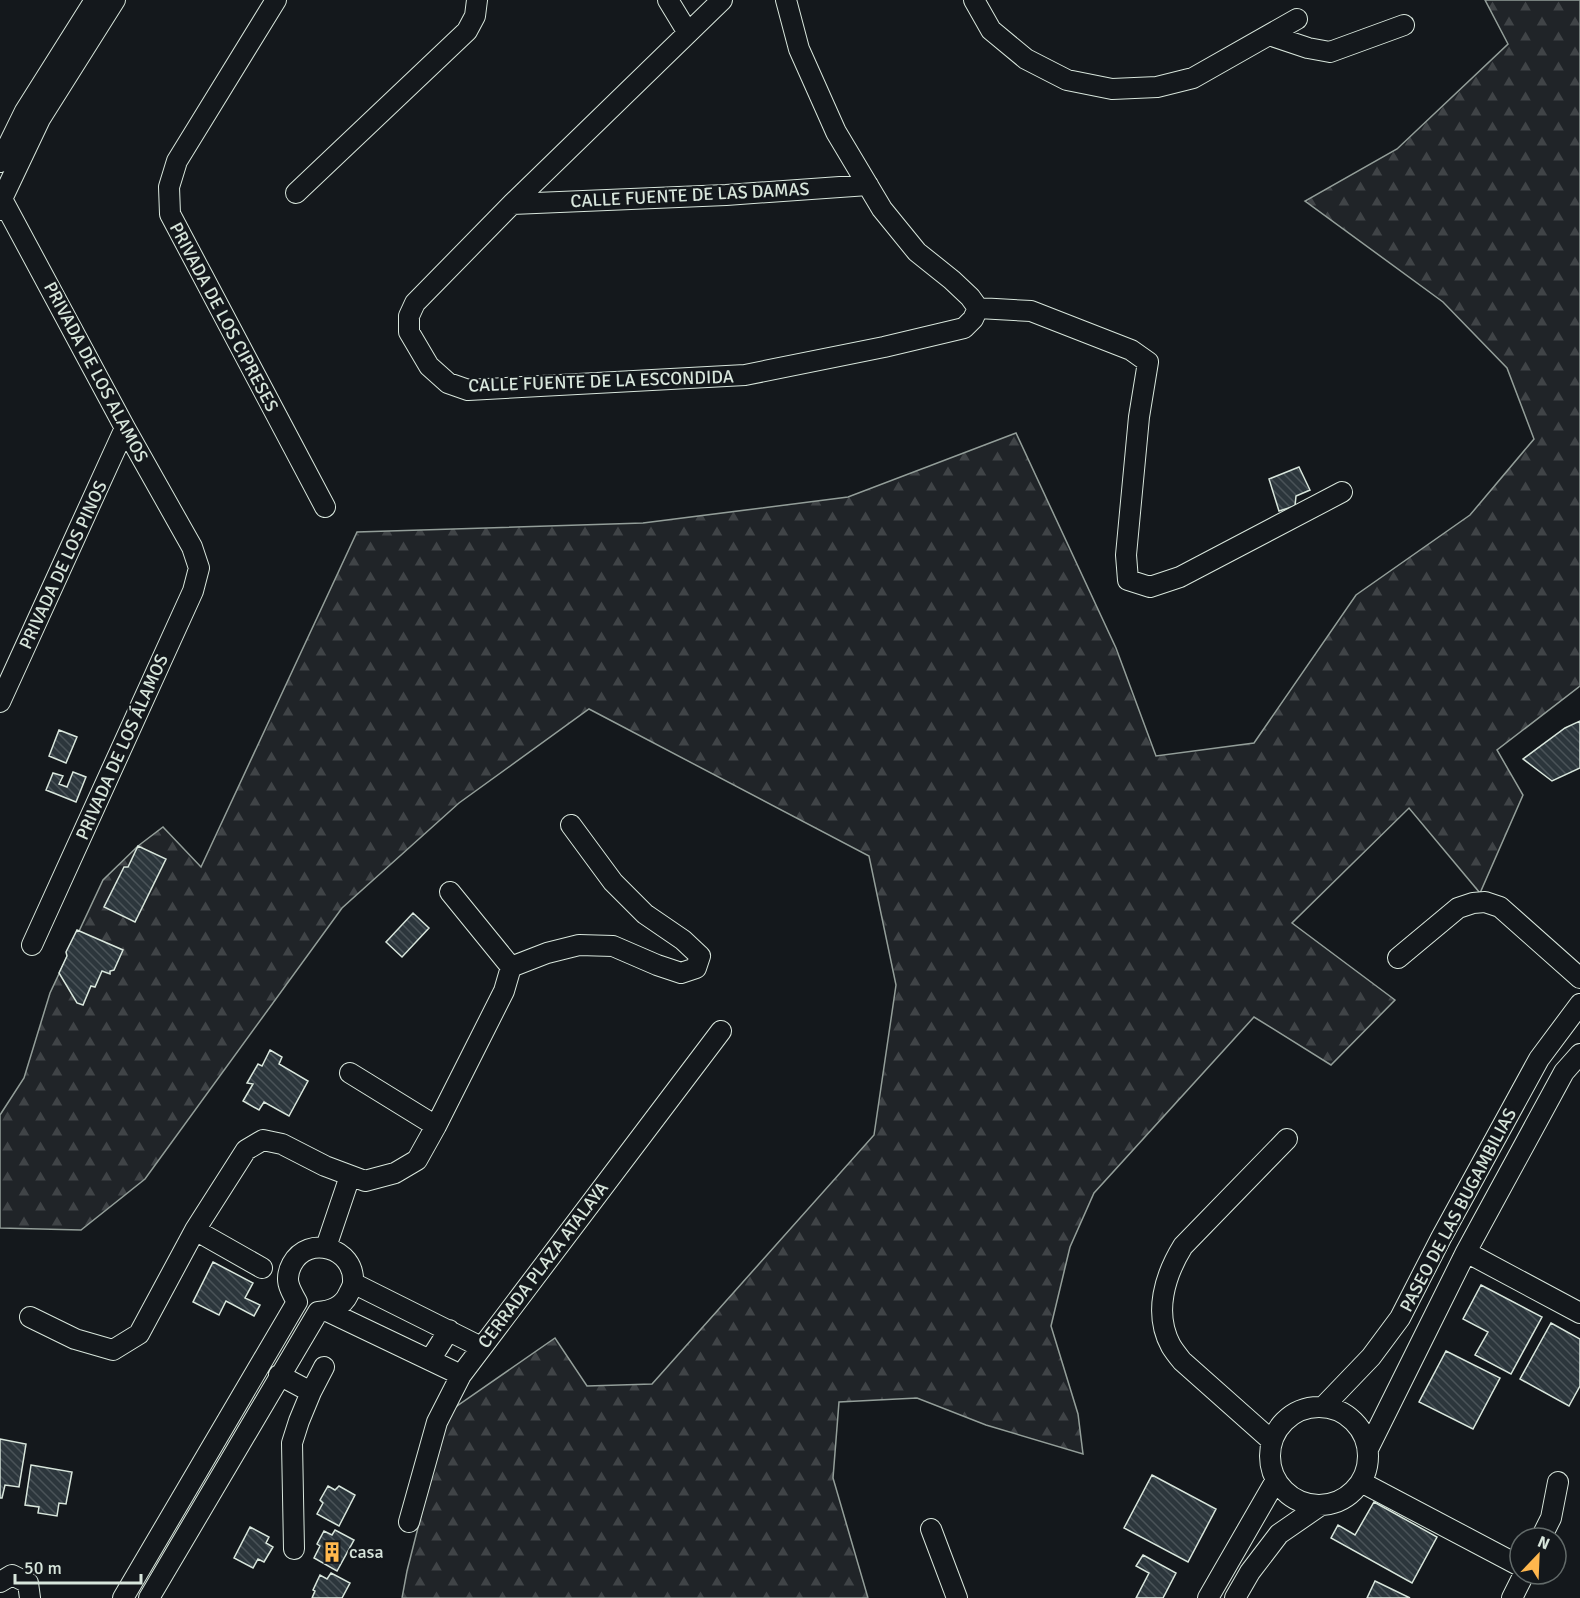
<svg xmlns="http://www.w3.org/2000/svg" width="1580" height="1598" font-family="Signika,sans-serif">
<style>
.forest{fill:url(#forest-firs);stroke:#939e99;stroke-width:1.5}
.building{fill:url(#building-back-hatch);stroke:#d8e6dc;stroke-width:1.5}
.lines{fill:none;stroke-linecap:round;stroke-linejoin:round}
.minor-casing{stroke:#d8e6dc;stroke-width:22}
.minor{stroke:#14181c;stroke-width:20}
.labels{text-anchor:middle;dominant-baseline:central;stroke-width:4.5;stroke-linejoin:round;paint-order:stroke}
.street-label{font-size:18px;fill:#d8e6dc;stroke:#14181c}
.poi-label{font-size:18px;fill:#d8e6dc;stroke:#14181c;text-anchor:start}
</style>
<defs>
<pattern id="forest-firs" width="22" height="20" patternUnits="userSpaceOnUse" patternTransform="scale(1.5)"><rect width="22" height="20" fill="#202428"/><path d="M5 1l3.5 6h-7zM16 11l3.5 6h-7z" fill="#404447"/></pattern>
<pattern id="building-back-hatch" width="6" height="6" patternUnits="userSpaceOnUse" patternTransform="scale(1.5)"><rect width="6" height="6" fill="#2c363c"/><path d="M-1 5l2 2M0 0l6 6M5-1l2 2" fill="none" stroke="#4a5358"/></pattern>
</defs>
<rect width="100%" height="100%" fill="#14181c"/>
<path class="forest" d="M1485,0H1580V686L1497,750L1523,795L1480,893L1409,808L1292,923L1395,1000L1331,1065L1254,1017L1094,1193L1070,1247L1051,1326L1078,1414L1083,1454L986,1425L917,1398L839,1402L833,1478L868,1598H402L407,1571L447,1413L555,1338L587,1386L652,1384L874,1135L896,985L869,856L589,709L459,803L342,908L145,1179L81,1230L0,1228V1115L24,1078L50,993L103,880L138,846L163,827L201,867L357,532L643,523L848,497L1016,433L1116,648L1156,756L1254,743L1356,595L1470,515L1534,439L1507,368L1443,302L1305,201L1397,149L1508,44Z"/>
<path class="building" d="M1299,467L1310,490L1296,496L1295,506L1279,511L1269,479Z
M1580,721V768L1552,781L1523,759L1565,728Z
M59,730L77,737L66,763L49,756Z
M73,772L86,777L76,802L46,790L53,773L63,776L59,784L67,787Z
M138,846L166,859L135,922L104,907L124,867H128Z
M413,913L429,928L402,957L386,942Z
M77,930L123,950L114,970L110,971V974L102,971L95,987L91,986L83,1005L77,1003L59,973L67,956L66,952Z
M270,1050L282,1057L279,1064L308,1081L289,1116L264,1102L259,1110L243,1101L253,1084L247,1083L258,1064L262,1066Z
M213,1262L253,1283L245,1298L260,1305L254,1316L226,1301L219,1315L193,1302Z
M1481,1285L1542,1317L1511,1374L1475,1355L1488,1332L1463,1319Z
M1551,1323L1580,1339V1386L1569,1406L1520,1379Z
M1446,1351L1500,1378L1473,1429L1419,1402Z
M0,1439L26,1444L19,1487L5,1485L2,1498H0Z
M31,1465L72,1472L66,1504L59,1503L57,1516L38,1513L39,1507L25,1505Z
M1152,1475L1216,1509L1188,1562L1124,1528Z
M328,1486L335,1490L339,1486L355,1495L339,1526L317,1514L323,1503L320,1500Z
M1374,1502L1437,1537L1412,1583L1331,1538L1338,1525L1355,1535Z
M250,1527L269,1537L266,1543L273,1547L264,1562L258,1559L253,1568L234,1558Z
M335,1530L354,1540L337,1571L314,1558L320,1546L317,1544L324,1531L332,1535Z
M1143,1555L1176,1573L1163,1598H1136L1149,1573L1136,1566Z
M331,1573L350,1583L342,1598H312L315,1591L313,1590L320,1575L327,1579Z
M1375,1581L1410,1598H1367Z"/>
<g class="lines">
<g class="minor-casing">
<path id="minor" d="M276,0L177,161L169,187L170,214L325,507
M668,0L688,33
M722,0L512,204L415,303L409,316V332L429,366L448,383L468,390L745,375L884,347L964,328L973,319L978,308
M786,0L799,49L836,132L882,209L917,252L952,280L970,297L978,308
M974,0L991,30L1026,59L1067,80L1112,89L1157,87L1193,78L1297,19
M1269,35L1308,48L1330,52L1404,25
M0,162L25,111L95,0
M296,193L467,31L475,16L477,0
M0,198L2,199L125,428L192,547L199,568L193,591L32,945
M512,204L726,195L868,185
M1,210L2,199L40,119L115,0
M978,308L1031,311L1131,350L1148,362L1139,417L1126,555L1128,580L1150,587L1180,577L1342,492
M0,702L125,428
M1398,958L1458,908L1473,903L1485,902L1500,907L1580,978
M511,967L547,953L579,945L613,946L657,965L681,973L696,968L700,956L683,940L645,914L613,882L571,825
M350,1073L436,1126
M195,1230L262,1268
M326,1247L350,1176
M1466,1252L1580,1313
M353,1283L481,1347
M327,1311L461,1375
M30,1317L75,1339L113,1350L139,1334L195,1230L246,1150L263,1140L282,1144L325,1166L365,1181L395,1173L417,1160L436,1126L504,991L511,967L450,892
M430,1360L449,1330
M279,1375L311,1392
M1323,1407L1371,1357L1400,1318L1441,1238L1539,1059L1580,1004
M1270 1456a49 49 0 1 1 98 0a49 49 0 1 1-98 0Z
M1272,1441L1182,1361C1178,1356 1174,1351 1171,1346C1153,1313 1165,1275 1183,1246L1287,1139
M1368,1449L1466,1252L1564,1072L1580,1054
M1361,1482L1520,1566
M409,1522L437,1422L461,1375L721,1031
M931,1529L957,1598
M1541,1538L1551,1518L1558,1482
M294,1549L292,1443L299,1421L311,1392L324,1367
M0,1582L12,1575L28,1583L30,1598
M123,1598L297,1302C289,1288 284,1279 292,1264C308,1234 355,1248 353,1282C353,1286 350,1291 348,1295C343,1306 330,1311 318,1312L149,1598
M1208,1598L1276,1480
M1235,1598L1250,1572L1279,1534L1321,1505
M1512,1598L1524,1574"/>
</g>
<use href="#minor" class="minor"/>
</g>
<defs>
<g id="building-bare" transform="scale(1.62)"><path d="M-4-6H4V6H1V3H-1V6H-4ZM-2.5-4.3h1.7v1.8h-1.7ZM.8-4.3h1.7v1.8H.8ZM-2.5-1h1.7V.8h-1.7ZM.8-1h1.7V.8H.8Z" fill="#ffb74d" stroke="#14181c" stroke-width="2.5" paint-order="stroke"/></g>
</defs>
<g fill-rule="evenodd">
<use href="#building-bare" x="332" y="1552"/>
</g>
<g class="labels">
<g class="street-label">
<text transform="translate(690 195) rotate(-3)">CALLE FUENTE DE LAS DAMAS</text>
<text transform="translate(224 317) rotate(62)">PRIVADA DE LOS CIPRESES</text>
<text transform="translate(96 372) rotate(62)">PRIVADA DE LOS ALAMOS</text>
<text transform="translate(601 381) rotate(-2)">CALLE FUENTE DE LA ESCONDIDA</text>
<text transform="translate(63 565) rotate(-65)">PRIVADA DE LOS PINOS</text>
<text transform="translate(122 747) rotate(-66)">PRIVADA DE LOS ÁLAMOS</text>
<text transform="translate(1458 1210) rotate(-62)">PASEO DE LAS BUGAMBILIAS</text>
<text transform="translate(543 1265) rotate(-53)">CERRADA PLAZA ATALAYA</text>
</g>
<g class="poi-label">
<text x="349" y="1552">casa</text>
</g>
</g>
<g transform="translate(1538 1556) rotate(23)"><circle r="28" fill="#14181c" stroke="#626a69" stroke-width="1.5"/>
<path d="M0-4.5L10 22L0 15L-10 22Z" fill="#ffb74d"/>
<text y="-9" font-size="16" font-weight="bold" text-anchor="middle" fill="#d8e6dc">N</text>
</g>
<path d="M15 1574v9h126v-9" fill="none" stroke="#d8e6dc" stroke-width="3"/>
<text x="24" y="1574" font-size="18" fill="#d8e6dc" stroke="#14181c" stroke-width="4.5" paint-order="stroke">50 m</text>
</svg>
